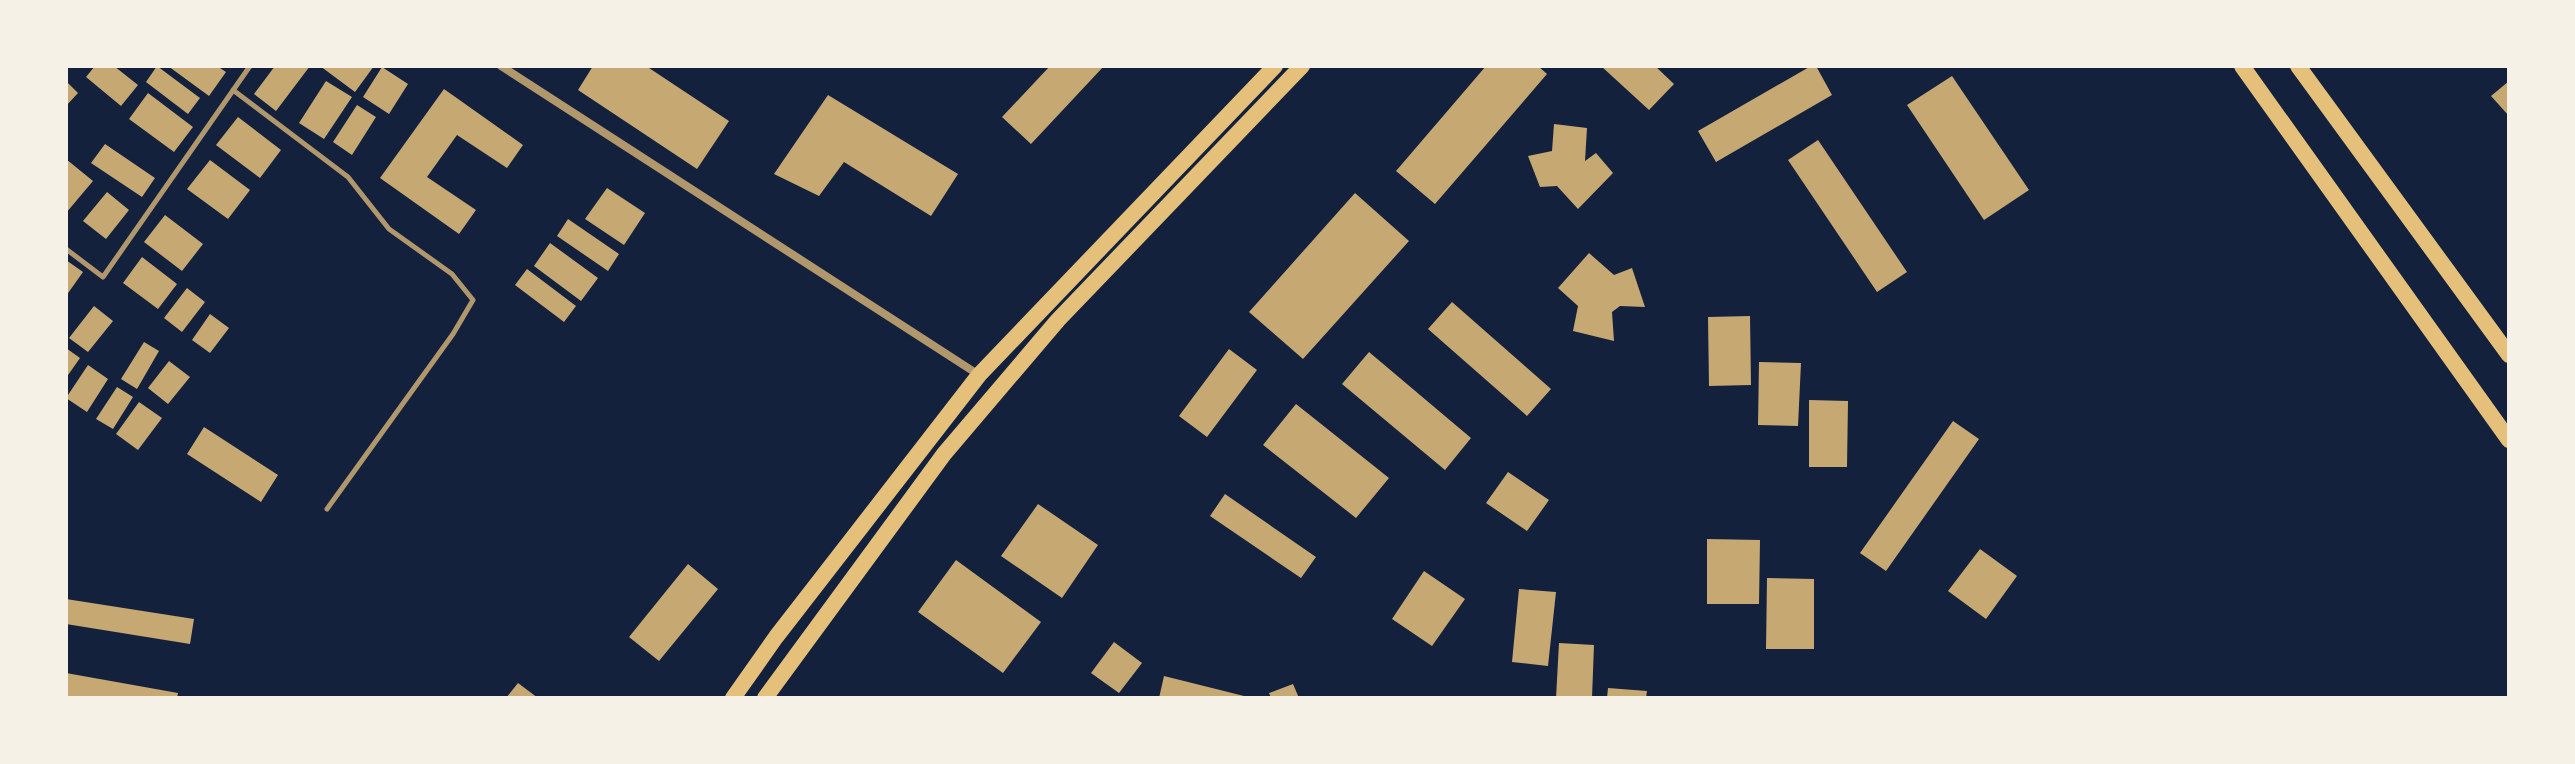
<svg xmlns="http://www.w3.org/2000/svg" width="2575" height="764" font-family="'DM Sans',sans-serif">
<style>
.building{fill:#c6a872}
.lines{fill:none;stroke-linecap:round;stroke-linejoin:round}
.service{stroke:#b1986c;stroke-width:5}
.minor{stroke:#b1986c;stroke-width:8}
.primary{stroke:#e5c07b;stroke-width:16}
.trunk{stroke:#e5c07b;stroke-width:16}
</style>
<rect width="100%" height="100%" fill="#14213d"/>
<path class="building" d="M95,66H114L138,85L121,106L86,77Z
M157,66L200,98L188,114L146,82Z
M168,66H217L226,72L209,96Z
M275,66H310L276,111L254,94Z
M320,66H374L355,92Z
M593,66H646L729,121L697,169L578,90Z
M1050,66H1104L1031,144L1002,117Z
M1486,66H1538L1547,74L1435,204L1396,171Z
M1601,66H1655L1674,84L1649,110Z
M1811,66H1816L1832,95L1716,162L1698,131Z
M382,67L408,84L389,114L363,97Z
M1952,76L2029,190L1984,220L1907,105Z
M66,81L78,93L66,106Z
M326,81L352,97L324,139L299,123Z
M2509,81V116L2491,96Z
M444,89L523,145L507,168L457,135L427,177L476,210L459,234L380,178Z
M148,93L193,127L174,152L129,119Z
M828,95L958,174L931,216L844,162L819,196L774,174Z
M357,105L376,117L352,155L333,142Z
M238,117L281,150L260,178L216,145Z
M1554,124L1587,128L1585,161L1596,153L1613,173L1578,209L1557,186L1540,187L1528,156L1552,151Z
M1818,140L1907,272L1877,292L1788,160Z
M105,144L155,178L142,197L91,163Z
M66,159L93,181L66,213Z
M210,160L250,190L228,219L187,189Z
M607,188L645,213L624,245L585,219Z
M107,192L129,210L106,239L83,221Z
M1355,193L1409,241L1303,359L1249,312Z
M165,215L203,244L182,271L144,242Z
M568,219L619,254L608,271L557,236Z
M550,243L598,278L581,301L534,266Z
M1589,253L1614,275L1632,268L1645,307L1620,306L1612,312L1614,341L1573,331L1578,306L1558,288Z
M142,257L177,284L158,309L123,283Z
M66,260L83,272L66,296Z
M527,269L576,306L564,322L515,285Z
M187,288L205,302L182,332L164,318Z
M1452,302L1551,389L1527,416L1428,329Z
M94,306L113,321L88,352L69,338Z
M210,314L229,328L210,353L192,340Z
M1750,316L1751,385L1709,386L1708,317Z
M144,342L159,351L137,389L121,379Z
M66,348L80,358L66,378Z
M1229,349L1257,370L1207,437L1179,416Z
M1369,352L1471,438L1445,470L1342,384Z
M169,361L190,377L168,404L148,388Z
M1759,362L1801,363L1798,426L1758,425Z
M88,365L108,379L87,412L66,398Z
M117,387L133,397L113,429L96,419Z
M1809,400L1848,401L1847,467H1809Z
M139,402L162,418L138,450L116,434Z
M1296,404L1389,478L1356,518L1263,445Z
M1953,421L1979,439L1886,571L1860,553Z
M204,427L278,475L261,502L187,454Z
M1508,472L1549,500L1527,531L1486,503Z
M1225,494L1316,557L1301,578L1210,516Z
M1038,504L1098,545L1062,598L1001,556Z
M1707,539L1760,540L1759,604H1707Z
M1980,549L2017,576L1986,619L1948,591Z
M956,560L1041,622L1003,673L918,612Z
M688,564L718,589L659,661L629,637Z
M1424,571L1465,599L1432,646L1392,619Z
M1767,578L1814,579V649H1766Z
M1519,589L1556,592L1548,666L1512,662Z
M66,599L194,619L190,644L66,624Z
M1114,642L1142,663L1119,693L1091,673Z
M1559,643L1594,645L1592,698H1556Z
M66,673L178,693L177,698L66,697Z
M1164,676L1248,697V698H1159Z
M518,683L538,698H506Z
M1293,684L1299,698H1271L1269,693Z
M1608,688L1647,691L1646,698H1607Z"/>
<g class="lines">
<path class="service" d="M233,90L348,177L389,229L452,274L473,300L453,334L327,509
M66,249L103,277L250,66"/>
<path class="minor" d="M501,66L979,375"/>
<path class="primary" d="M733,698L776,637L979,375L1275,66
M765,698L944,454L1058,320L1302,66"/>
<path class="trunk" d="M2242,66L2509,440
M2298,66L2509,355"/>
</g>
<rect width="2575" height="764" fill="none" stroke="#f6f1e7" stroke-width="136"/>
</svg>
